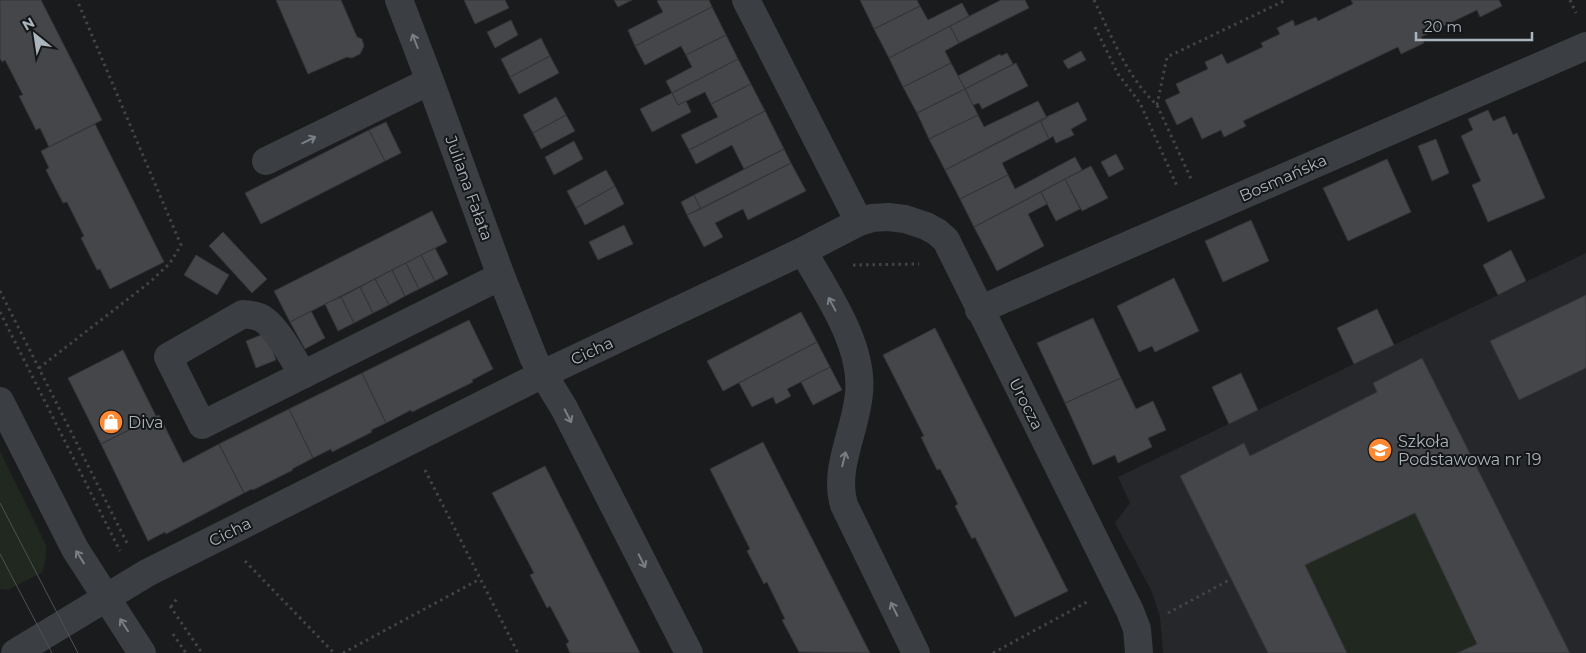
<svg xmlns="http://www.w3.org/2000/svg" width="1586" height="653" font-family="Montserrat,sans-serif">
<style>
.built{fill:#26272a}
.green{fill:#20281f}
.building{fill:#44464a;stroke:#343539}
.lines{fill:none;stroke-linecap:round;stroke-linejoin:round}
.path{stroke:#404549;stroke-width:3;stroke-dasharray:2.5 4;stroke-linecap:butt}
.minor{stroke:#3b3e42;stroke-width:28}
.tram{stroke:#4d5257;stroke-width:1}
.oneway{stroke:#797f86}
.labels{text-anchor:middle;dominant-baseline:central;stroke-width:4;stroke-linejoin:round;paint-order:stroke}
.street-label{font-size:16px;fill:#abb5bd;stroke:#151618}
.poi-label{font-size:16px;fill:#abb5bd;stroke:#151618;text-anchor:start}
</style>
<rect width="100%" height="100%" fill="#1a1b1d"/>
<path class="built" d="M1586,253V653H1163L1160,617L1152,592L1115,523L1130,503L1118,477Z"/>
<path class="green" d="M0,451L46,545V556L43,572L8,590L0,589Z
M1415,513L1477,644L1457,653H1347L1305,565Z"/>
<path class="building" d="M0,0H41L102,120L49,147L40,128L36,130L19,96L23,95L5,60L2,62L0,58Z
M276,0H341L357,37L362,39L364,46L360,54L352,58L347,57L308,74Z
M464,0H505L509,8L475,24Z
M614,0H632L618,7Z
M659,0H709L712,7L635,46L628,30L663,12L657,1Z
M860,0H917L920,6L874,29Z
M1001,0H1025L1029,8L959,43L950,26Z
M1351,0H1499L1502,6L1480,17L1477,10L1421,37L1424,43L1401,54L1398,47L1243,121L1246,126L1224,137L1221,130L1202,139L1192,117L1177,125L1165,100L1180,93L1176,84L1208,69L1205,62L1222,54L1227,64L1263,47L1261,43L1280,34L1277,28L1293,20L1295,26L1316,17L1318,21L1353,4Z
M962,3L969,16L889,58L874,29L920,6L928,20Z
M712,7L726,35L686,55L681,46L645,65L635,46Z
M511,20L518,35L495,48L487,32Z
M950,26L959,43L945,51L951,63L903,87L889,58Z
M726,35L738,59L672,93L666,81L692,67L686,55Z
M541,38L550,56L510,77L501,59Z
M1081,51L1086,60L1068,69L1063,61Z
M1007,53L1013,64L965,89L958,76L1000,54L1001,56Z
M550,56L559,73L519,94L510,77Z
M738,59L751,84L711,104L705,92L678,105L672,93Z
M951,63L965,89L917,113L903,87Z
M1016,63L1028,86L982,109L979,103L973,105L965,89Z
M751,84L765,111L689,150L681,135L718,117L711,104Z
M965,89L978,115L929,139L917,113Z
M672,93L678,105L686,101L691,112L652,132L640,109Z
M556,97L566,115L533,133L523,115Z
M1038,101L1047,118L945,170L929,139L978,115L984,127Z
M1078,102L1087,120L1071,129L1074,135L1056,143L1053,136L1049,139L1040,120Z
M1488,110L1493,121L1505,116L1513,135L1517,133L1545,198L1488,222L1472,185L1481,181L1461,136L1473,130L1468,119Z
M765,111L784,149L744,169L732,145L696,164L689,150Z
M566,115L575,131L541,149L533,133Z
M1040,120L1049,139L1002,163L1008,175L960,199L945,170Z
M386,122L401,153L385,161L369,130Z
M95,124L164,262L110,289L100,269L97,270L81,238L84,236L67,202L63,203L46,170L49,168L41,151Z
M369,130L385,161L261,224L245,193Z
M1436,139L1449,173L1432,181L1418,146Z
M574,141L583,159L554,175L545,157Z
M784,149L791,163L701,209L694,195Z
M1116,154L1124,169L1109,177L1101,162Z
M1075,157L1082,170L974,227L960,199L1008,175L1015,189Z
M1387,159L1411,212L1348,241L1323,188Z
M791,163L806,191L748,220L743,209L715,223L723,237L704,247L687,215Z
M1091,166L1108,198L1082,211L1065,179Z
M606,170L615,186L576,208L567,191Z
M1065,179L1080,209L1056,221L1041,192Z
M615,186L624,204L585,225L576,208Z
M1041,192L1047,204L1028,214L1044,246L997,271L974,227Z
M694,195L701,209L687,215L681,202Z
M432,211L447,242L290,322L274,291Z
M1251,220L1269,261L1223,282L1205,241Z
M624,225L633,244L598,260L589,242Z
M223,232L267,279L252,293L209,246Z
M435,248L448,274L435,281L421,255Z
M1511,250L1526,281L1498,295L1483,265Z
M196,255L229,275L217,295L184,275Z
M421,255L435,281L419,289L406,263Z
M406,263L419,289L405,296L392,270Z
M392,270L405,296L389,305L375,279Z
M1174,278L1199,331L1155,352L1152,346L1139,352L1117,306Z
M375,279L389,305L373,313L360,287Z
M360,287L373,313L354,323L341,297Z
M1586,295V368L1519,400L1490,341Z
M341,297L354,323L338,331L325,304Z
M1377,309L1394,345L1354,364L1337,328Z
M311,311L325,338L305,349L290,322Z
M801,312L817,342L723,391L707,361Z
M1093,318L1121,378L1065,403L1037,343Z
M469,320L493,369L472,380L473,382L412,412L411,410L386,423L362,373Z
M935,328L1068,591L1015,617L975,537L972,539L955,506L958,504L940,469L937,470L921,437L924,436L883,355Z
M266,333L276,360L256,368L246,341Z
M817,342L830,367L787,389L791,396L776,404L773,397L752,407L739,383Z
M123,350L156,416L101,444L68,378Z
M1422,358L1570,653H1457L1477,644L1415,513L1305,565L1347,653H1268L1180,476L1244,443L1250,456L1377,392L1373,383Z
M830,367L842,390L813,405L801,382Z
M362,373L386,423L371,430L372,432L332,452L331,449L313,458L289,409Z
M1241,373L1258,410L1229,424L1212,387Z
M1121,378L1136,409L1153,401L1166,430L1148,438L1152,447L1118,463L1115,455L1093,465L1065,403Z
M289,409L313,458L292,469L293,470L253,490L252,489L244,493L219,444Z
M159,415L183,463L219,444L244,493L166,534L165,532L148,541L101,444Z
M763,442L870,653L799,652L782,620L785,619L767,582L764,584L747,551L750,549L710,469Z
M545,466L640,653H570L566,644L569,642L550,606L547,608L530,575L534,573L492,493Z"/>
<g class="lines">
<path class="path" d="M1094,0C1112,37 1127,77 1157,105L1192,181
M1570,0L1576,13
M1095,27L1118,74L1140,103L1177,186
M1157,105L1167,57L1286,0
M853,265L919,264
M0,291L128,545
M0,312L120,551
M39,368L150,282L170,263L181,245L77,0
M425,470L518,653
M245,561L334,653
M170,606L202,653
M171,607L178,597
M1168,613L1231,579
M173,634L186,653
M343,653L480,579
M993,653L1087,602"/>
<path class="minor" d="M399,0L430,81L501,276L534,359L564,408L689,653
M746,0L859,222
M266,161L430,81
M803,251C826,292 864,345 859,393C856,431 833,468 844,505L916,653
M979,310L1586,46
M303,375C294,360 277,328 263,319C257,315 250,315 243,314L168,357L202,425L501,276
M0,401L75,549L142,653
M15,653L147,573L543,374L803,251L859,222L872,218L888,217L905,219L926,226L937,232L946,240L1130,611L1137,629L1139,653"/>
<path class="tram" d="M0,503L78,653
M0,554L52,653"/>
</g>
<defs><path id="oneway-shaft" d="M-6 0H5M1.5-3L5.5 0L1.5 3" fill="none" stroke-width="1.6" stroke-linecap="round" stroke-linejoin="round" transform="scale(1.25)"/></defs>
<g class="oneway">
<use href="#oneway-shaft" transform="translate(415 41) rotate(-111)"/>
<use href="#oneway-shaft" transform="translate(309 140) rotate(-26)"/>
<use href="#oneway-shaft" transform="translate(832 304) rotate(-118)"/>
<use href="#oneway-shaft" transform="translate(568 416) rotate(63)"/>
<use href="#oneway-shaft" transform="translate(844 459) rotate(-76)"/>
<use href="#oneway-shaft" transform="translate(80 557) rotate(-122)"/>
<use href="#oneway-shaft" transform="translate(642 561) rotate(63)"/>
<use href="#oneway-shaft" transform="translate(894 609) rotate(-116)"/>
<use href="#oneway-shaft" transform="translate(124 625) rotate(-123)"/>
</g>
<defs>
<g id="shop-disc" transform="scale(1.25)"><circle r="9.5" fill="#ff8830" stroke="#151618"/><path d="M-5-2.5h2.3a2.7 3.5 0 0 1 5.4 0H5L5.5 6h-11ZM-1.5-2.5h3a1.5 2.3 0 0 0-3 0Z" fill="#fff"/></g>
<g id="school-disc" transform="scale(1.25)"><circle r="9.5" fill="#ff8830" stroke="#151618"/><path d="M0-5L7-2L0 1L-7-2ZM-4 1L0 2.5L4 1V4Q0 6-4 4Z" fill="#fff"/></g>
</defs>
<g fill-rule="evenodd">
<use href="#shop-disc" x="111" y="422"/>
<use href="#school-disc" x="1380" y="450"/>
</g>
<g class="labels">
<g class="street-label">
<text transform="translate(1283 178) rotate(-24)">Bosmańska</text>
<text transform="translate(469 188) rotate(70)">Juliana Fałata</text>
<text transform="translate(592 351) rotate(-25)">Cicha</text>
<text transform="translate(1026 404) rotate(63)">Urocza</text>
<text transform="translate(230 532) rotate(-27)">Cicha</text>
</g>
<g class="poi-label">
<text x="128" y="422">Diva</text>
<text x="1398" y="441">Szkoła<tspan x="1398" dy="18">Podstawowa nr 19</tspan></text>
</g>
</g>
<g transform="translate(35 35) rotate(330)" stroke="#151618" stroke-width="4" paint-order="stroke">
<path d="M0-4L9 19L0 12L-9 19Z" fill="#abb5bd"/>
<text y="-8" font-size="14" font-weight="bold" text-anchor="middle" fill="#abb5bd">N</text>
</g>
<path d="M1416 32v8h116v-8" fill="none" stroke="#abb5bd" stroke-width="2.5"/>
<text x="1424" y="32" font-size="15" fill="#abb5bd" stroke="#151618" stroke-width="4" paint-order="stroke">20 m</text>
</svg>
